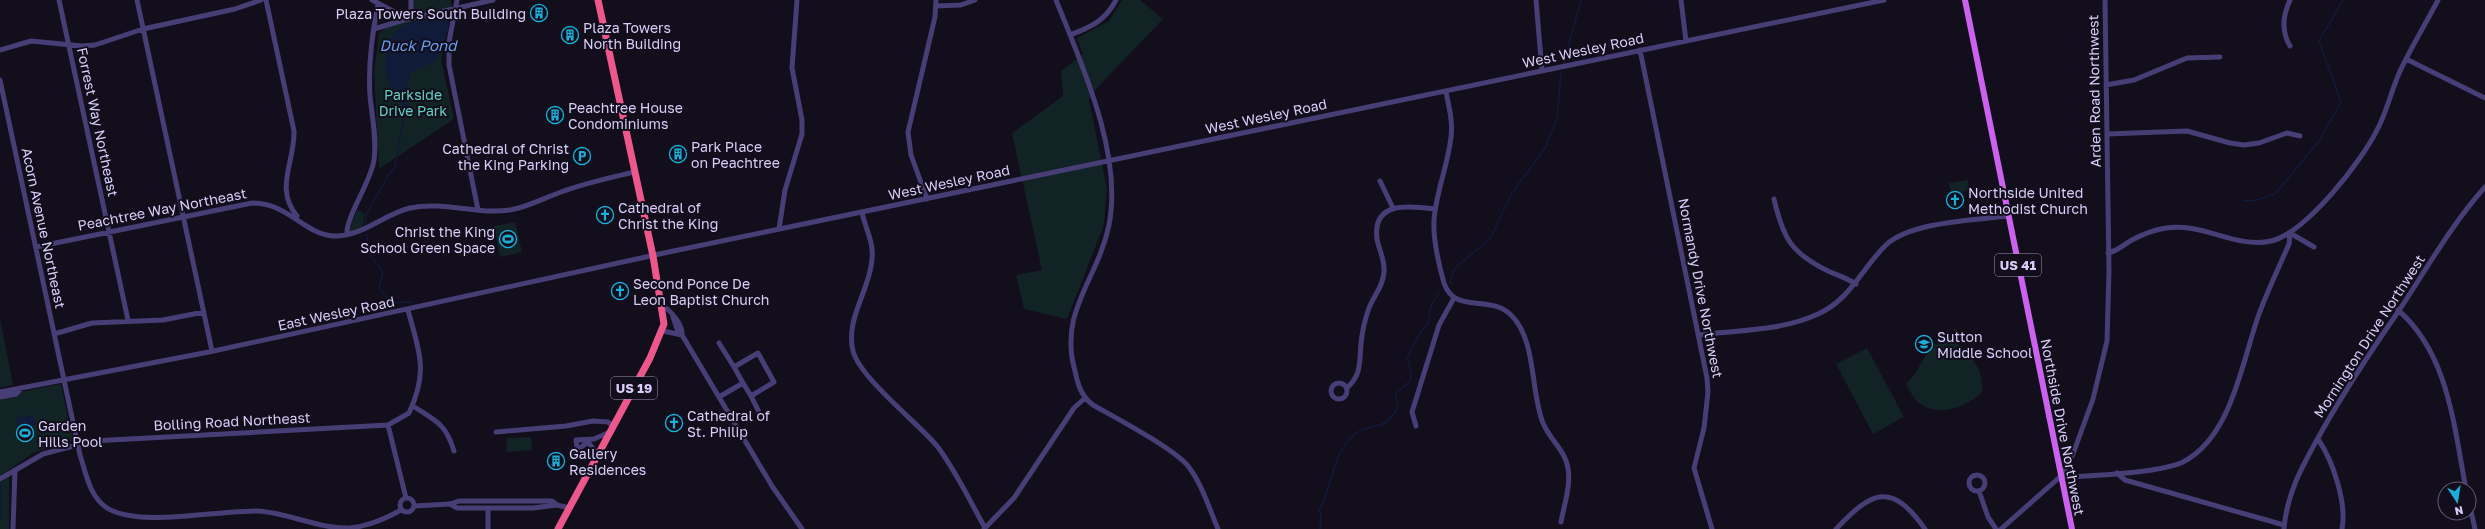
<svg xmlns="http://www.w3.org/2000/svg" width="2485" height="529" font-family="'Golos Text',sans-serif">
<style>
.green{fill:#112325}
.water{fill:#101a39}
.lines{fill:none;stroke-linecap:round;stroke-linejoin:round}
.stream{stroke:#101a39;stroke-width:1.5}
.minor{stroke:#473e76;stroke-width:5}
.major{stroke:#ca62ed;stroke-width:6}
.highway{stroke:#ec578c;stroke-width:7}
.labels{text-anchor:middle;dominant-baseline:central;stroke-width:4;stroke-linejoin:round;paint-order:stroke}
.shield{fill:#120e1c;stroke:#9d94b7;stroke-width:1}
.shield-label{font-size:13px;font-weight:bold;fill:#d8cef9}
.poi-label{font-size:14px;fill:#d8cef9;stroke:#120e1c;text-anchor:start}
.street-label{font-size:14px;fill:#d8cef9;stroke:#120e1c}
.park-label{font-size:14px;fill:#63d0c2;stroke:#120e1c}
.water-label{font-size:15px;font-style:italic;fill:#689fed;stroke:#120e1c}
</style>
<rect width="100%" height="100%" fill="#120e1c"/>
<path class="green" d="M412,0H451L452,9L441,59L454,119L379,169L374,73L379,33L413,8Z
M1122,0H1140L1163,19L1096,89L1089,100L1107,188L1104,225L1067,319L1024,309L1016,275L1042,270L1012,133L1063,96L1061,71L1083,54L1077,38L1109,21Z
M1968,180L1969,190L1951,195L1949,183Z
M357,210L365,214L363,227L348,233Z
M515,222L522,252L500,257L494,226Z
M0,318L13,385L0,388Z
M1941,339H1952C1970,355 1984,367 1982,392C1967,408 1934,419 1916,400C1912,396 1909,389 1906,384L1915,374L1925,356Z
M1867,348L1904,417L1873,434L1836,364Z
M61,384L73,441L35,452L0,476V396Z
M531,437L532,450L506,452L507,438Z
M9,477V529H0V483Z"/>
<path class="water" d="M437,18H444L449,24L443,48L436,61L411,72L408,81V109L405,111L402,107L401,93L390,87C382,64 383,36 407,24C416,20 428,20 437,18Z
M33,415L35,425L29,427L32,439L21,441L16,418Z"/>
<g class="lines">
<path class="stream" d="M1564,62L1581,0
M2243,201L2257,200L2275,194L2319,141L2341,102L2319,41L2343,0
M365,226L367,213L388,176L395,167L405,111
M367,234V251L383,272L379,288L391,303L412,302L413,304
M1450,284L1453,272L1457,266L1490,239L1512,193L1546,147L1557,117L1561,74
M0,518V481
M1320,529L1321,515L1319,510C1333,486 1331,454 1355,434C1364,427 1376,428 1386,422C1391,419 1395,412 1398,408L1395,394C1411,382 1416,379 1407,359L1420,333L1429,322L1430,308L1439,292"/>
<path class="minor" d="M59,0L128,320
M137,0L212,351
M266,0L294,131C295,162 274,188 297,216
M372,0L408,19L493,0
M411,0V17
M457,0L449,42V65L478,210
M1056,0C1082,65 1123,154 1109,225C1098,280 1058,311 1075,371C1078,385 1081,396 1093,405C1116,418 1173,448 1188,466C1202,484 1209,508 1218,529
M1536,0L1542,71
M1681,0L1686,41
M2290,0C2283,15 2281,31 2290,46
M936,6L961,5L975,0
M374,29L407,19
M1070,35C1091,27 1105,21 1116,0
M0,50L31,41L82,46L95,45L143,29L235,9L261,0
M1640,50L1707,378L1708,392L1704,428L1694,468L1712,529
M2406,59L2485,98
M0,80L80,455C86,473 89,496 107,508C138,528 220,510 258,511C290,513 318,529 350,528C369,526 385,519 401,510
M2106,85L2134,80L2187,58L2220,57
M1446,92C1449,107 1453,122 1451,137C1448,165 1436,192 1434,220C1433,241 1438,262 1444,283C1454,314 1490,295 1510,314C1537,339 1530,391 1543,423C1550,440 1565,450 1568,468C1571,486 1564,505 1561,522
M2107,134L2187,131L2230,143L2244,145L2259,143L2287,133L2300,136
M1380,181L1393,208
M927,199L911,155L908,132L935,17L936,0
M1774,199C1783,238 1791,253 1828,271C1837,275 1847,278 1856,284
M862,212C865,228 874,242 872,259C870,290 845,319 853,351C860,378 917,422 937,446C956,471 970,501 985,528
M779,229L785,190L802,134V120L792,68L797,0
M347,235C345,218 371,182 374,160C377,139 372,117 370,96C368,66 372,34 378,4
M36,247L252,203C289,203 303,234 334,236C362,237 384,214 410,208C443,201 477,215 510,210C528,207 544,198 561,192C585,183 609,178 634,172
M2108,253C2118,251 2124,244 2132,240C2143,234 2154,230 2166,228C2202,222 2236,249 2271,241C2306,233 2364,159 2379,126C2388,108 2392,88 2401,69C2412,46 2426,23 2438,0
M662,305C671,311 683,325 682,335L772,486L802,529
M2398,310C2449,354 2454,428 2466,489
M673,317L678,332L682,335
M663,331L682,335
M54,334L92,323L163,320L204,312
M1699,335C1738,330 1782,331 1818,314C1850,300 1862,268 1886,245C1910,222 1975,220 2008,216
M719,343L734,367
M1331 391a8 8 0 1 1 16 0a8 8 0 1 1-16 0Z
M1347,388C1362,374 1359,363 1361,344C1362,332 1365,319 1369,308C1374,295 1383,287 1384,272C1385,260 1379,250 1377,239C1372,200 1411,206 1435,209
M0,392L209,352L664,253L1884,0
M751,396L760,414
M0,397L16,394L22,388
M719,397L743,383L751,396L774,382L758,353L734,367L743,383
M416,408C438,422 446,425 454,451
M388,425L406,498
M1416,426L1412,412L1439,325L1454,298
M496,432L566,426L593,421L608,422L613,426
M2318,439C2333,461 2347,503 2342,529
M597,454L588,442L580,448H577L576,440L594,439L610,432
M2117,473L2125,480L2284,525
M1969 483a8 8 0 1 1 16 0a8 8 0 1 1-16 0Z
M2061,476L2071,477C2098,475 2160,473 2183,462C2232,437 2242,361 2259,314C2268,290 2279,267 2289,244L2290,233L2314,247
M0,479L43,454L92,441L388,425L409,413C429,370 419,352 408,310
M1979,491L1988,517L1996,529
M400 505a7 7 0 1 1 14 0a7 7 0 1 1-14 0Z
M2469,502L2475,529
M450,504L457,508H533L557,505
M414,506L450,504L459,501H552L557,505L570,508
M488,508V529
M13,529L15,470
M984,529L1014,498L1074,408L1085,398
M1836,529C1872,491 1891,481 1925,529
M2001,529L2061,476L2073,454L2093,399L2107,341L2109,271L2105,0
M2284,529C2287,490 2305,462 2323,429C2347,387 2373,348 2400,309C2427,268 2452,224 2485,187"/>
<path class="major" d="M1965,0L2072,529"/>
<path class="highway" d="M558,529L650,358L664,324L653,256L598,0"/>
</g>
<defs>
<g id="building-ring" transform="scale(0.9)"><circle r="9.5" fill="#120e1c" stroke="#19afda" stroke-width="1.5"/><path d="M-4-6H4V6H1V3H-1V6H-4ZM-2.5-4.3h1.7v1.8h-1.7ZM.8-4.3h1.7v1.8H.8ZM-2.5-1h1.7V.8h-1.7ZM.8-1h1.7V.8H.8Z" fill="#19afda"/></g>
<g id="parking-ring" transform="scale(0.9)"><circle r="9.5" fill="#120e1c" stroke="#19afda" stroke-width="1.5"/><path d="M-3.5-5.5H1a3.5 3.5 0 0 1 0 7H-1V5.5H-3.5ZM-1-3.4V-.6H.8a1.4 1.4 0 0 0 0-2.8Z" fill="#19afda"/></g>
<g id="church-ring" transform="scale(0.9)"><circle r="9.5" fill="#120e1c" stroke="#19afda" stroke-width="1.5"/><path d="M-1.2-6h2.4v3.5h3.3v2.4h-3.3V6h-2.4V-.1h-3.3v-2.4h3.3Z" fill="#19afda"/></g>
<g id="stadium-ring" transform="scale(0.9)"><circle r="9.5" fill="#120e1c" stroke="#19afda" stroke-width="1.5"/><path d="M0-5a6.5 5 0 1 0 0 10a6.5 5 0 1 0 0-10ZM-3.5-1.8h7v3.6h-7Z" fill="#19afda"/></g>
<g id="school-ring" transform="scale(0.9)"><circle r="9.5" fill="#120e1c" stroke="#19afda" stroke-width="1.5"/><path d="M0-5L7-2L0 1L-7-2ZM-4 1L0 2.5L4 1V4Q0 6-4 4Z" fill="#19afda"/></g>
</defs>
<g fill-rule="evenodd">
<use href="#building-ring" x="539" y="13"/>
<use href="#building-ring" x="570" y="35"/>
<use href="#building-ring" x="555" y="115"/>
<use href="#building-ring" x="678" y="154"/>
<use href="#parking-ring" x="582" y="156"/>
<use href="#church-ring" x="1955" y="200"/>
<use href="#church-ring" x="605" y="215"/>
<use href="#stadium-ring" x="508" y="239"/>
<use href="#church-ring" x="620" y="291"/>
<use href="#school-ring" x="1924" y="344"/>
<use href="#church-ring" x="674" y="423"/>
<use href="#stadium-ring" x="25" y="433"/>
<use href="#building-ring" x="556" y="461"/>
</g>
<g class="labels">
<g class="shield">
<rect x="1995" y="254" width="46" height="22" rx="3"/>
<rect x="611" y="377" width="46" height="22" rx="3"/>
</g>
<g class="shield-label">
<text x="2018" y="265">US 41</text>
<text x="634" y="388">US 19</text>
</g>
<g class="poi-label">
<text x="526" y="13" text-anchor="end">Plaza Towers South Building</text>
<text x="583" y="27">Plaza Towers<tspan x="583" dy="16">North Building</tspan></text>
<text x="568" y="107">Peachtree House<tspan x="568" dy="16">Condominiums</tspan></text>
<text x="691" y="146">Park Place<tspan x="691" dy="16">on Peachtree</tspan></text>
<text x="569" y="148" text-anchor="end">Cathedral of Christ<tspan x="569" dy="16">the King Parking</tspan></text>
<text x="1968" y="192">Northside United<tspan x="1968" dy="16">Methodist Church</tspan></text>
<text x="618" y="207">Cathedral of<tspan x="618" dy="16">Christ the King</tspan></text>
<text x="495" y="231" text-anchor="end">Christ the King<tspan x="495" dy="16">School Green Space</tspan></text>
<text x="633" y="283">Second Ponce De<tspan x="633" dy="16">Leon Baptist Church</tspan></text>
<text x="1937" y="336">Sutton<tspan x="1937" dy="16">Middle School</tspan></text>
<text x="687" y="415">Cathedral of<tspan x="687" dy="16">St. Philip</tspan></text>
<text x="38" y="425">Garden<tspan x="38" dy="16">Hills Pool</tspan></text>
<text x="569" y="453">Gallery<tspan x="569" dy="16">Residences</tspan></text>
</g>
<g class="street-label">
<text transform="translate(1583 50) rotate(-12)">West Wesley Road</text>
<text transform="translate(2094 91) rotate(-91)">Arden Road Northwest</text>
<text transform="translate(1266 116) rotate(-12)">West Wesley Road</text>
<text transform="translate(98 122) rotate(78)">Forrest Way Northeast</text>
<text transform="translate(949 182) rotate(-12)">West Wesley Road</text>
<text transform="translate(162 209) rotate(-11)">Peachtree Way Northeast</text>
<text transform="translate(44 228) rotate(78)">Acorn Avenue Northeast</text>
<text transform="translate(1701 288) rotate(79)">Normandy Drive Northwest</text>
<text transform="translate(336 313) rotate(-12)">East Wesley Road</text>
<text transform="translate(2369 336) rotate(-57)">Mornington Drive Northwest</text>
<text transform="translate(232 421) rotate(-3)">Bolling Road Northeast</text>
<text transform="translate(2063 427) rotate(79)">Northside Drive Northwest</text>
</g>
<g class="park-label">
<text x="413" y="94">Parkside<tspan x="413" dy="16">Drive Park</tspan></text>
</g>
<g class="water-label">
<text x="418" y="45">Duck Pond</text>
</g>
</g>
<g transform="translate(2457 501) rotate(168)"><circle r="19" fill="#120e1c" stroke="#615b74"/>
<path d="M0-3L7 15L0 10L-7 15Z" fill="#19afda"/>
<text y="-6" font-size="11" font-weight="bold" text-anchor="middle" fill="#d8cef9">N</text>
</g>
</svg>
